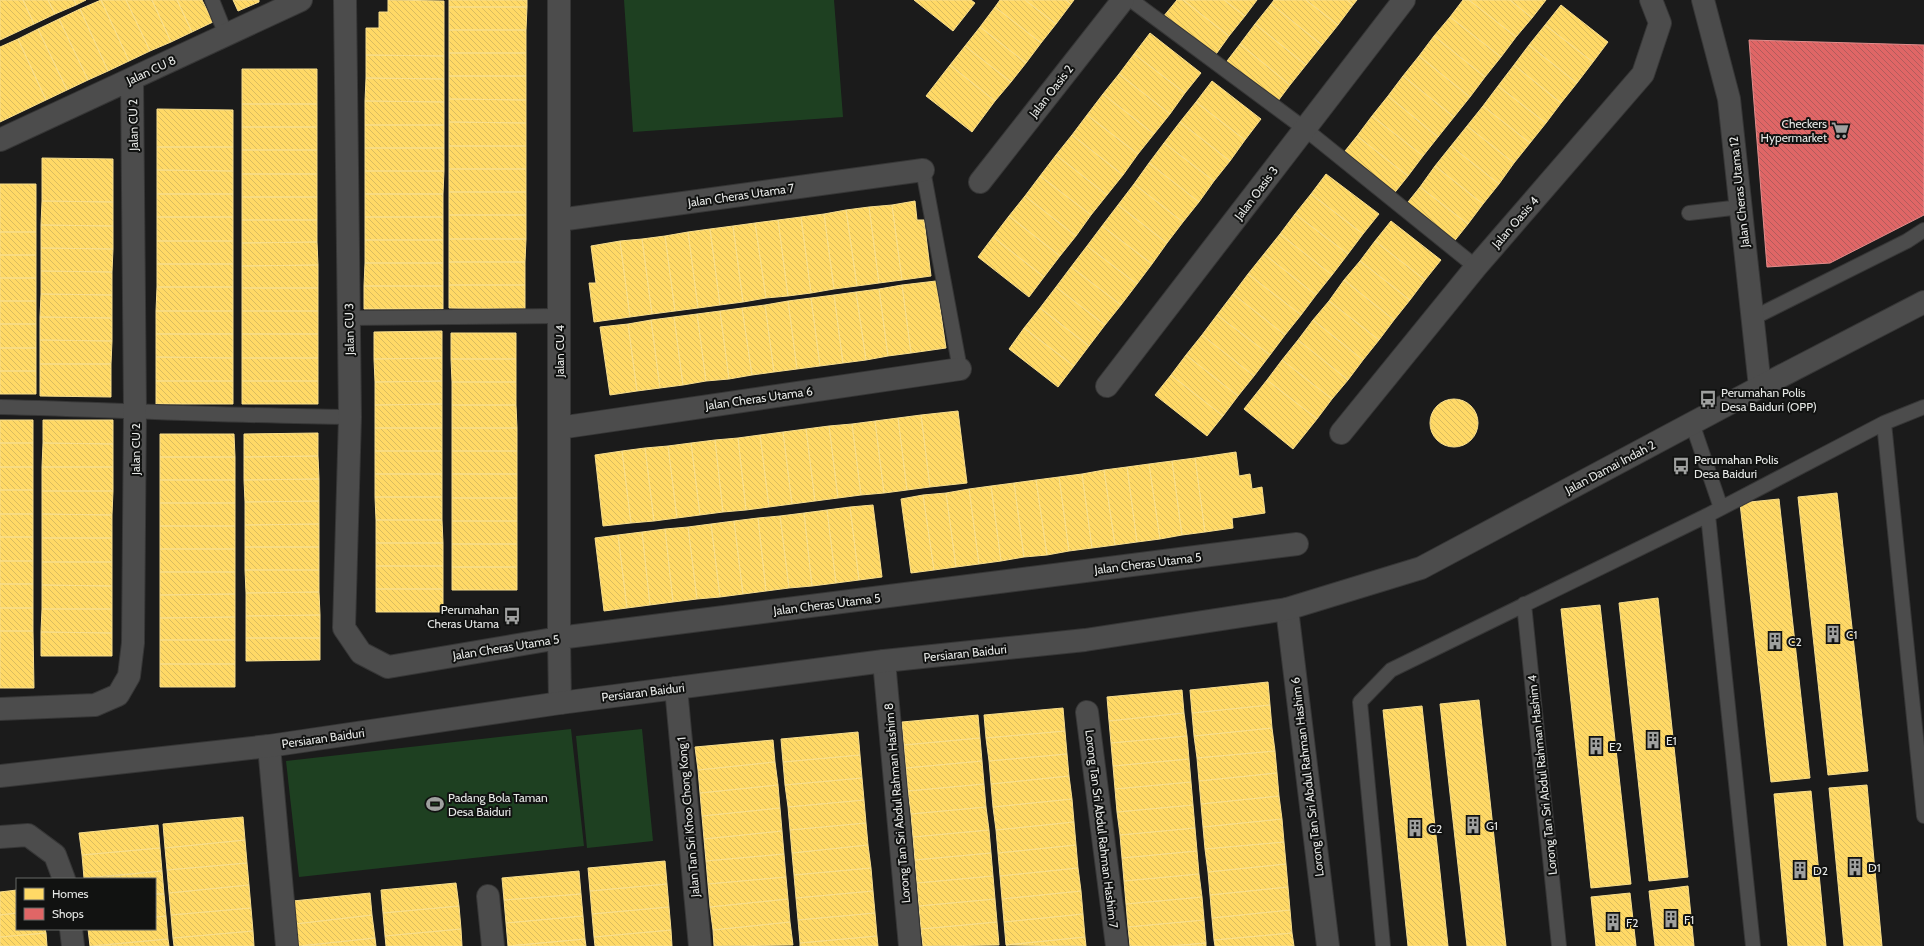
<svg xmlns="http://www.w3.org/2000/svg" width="1924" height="946" font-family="Cabin,sans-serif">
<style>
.garden{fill:#1e4021}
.homes{fill:url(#homes-back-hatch);stroke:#f8de8c}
.shops{fill:url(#shops-back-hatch);stroke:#e28d8c}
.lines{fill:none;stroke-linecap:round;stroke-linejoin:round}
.service-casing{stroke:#363636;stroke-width:16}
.minor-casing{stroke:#363636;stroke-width:24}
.tertiary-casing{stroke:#363636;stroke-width:24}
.service{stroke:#4c4c4c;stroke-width:14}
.minor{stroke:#4c4c4c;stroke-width:22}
.tertiary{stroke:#4c4c4c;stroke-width:22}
.labels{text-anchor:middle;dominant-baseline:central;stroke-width:4;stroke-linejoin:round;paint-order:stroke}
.street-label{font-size:12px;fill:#e6e8e6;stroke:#111211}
.poi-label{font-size:12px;fill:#e6e8e6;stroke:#111211;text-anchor:start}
</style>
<defs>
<pattern id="homes-back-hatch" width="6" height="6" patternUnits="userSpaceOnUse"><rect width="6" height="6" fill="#ffd966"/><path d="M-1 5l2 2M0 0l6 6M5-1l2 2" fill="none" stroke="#dabc5f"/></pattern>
<pattern id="shops-back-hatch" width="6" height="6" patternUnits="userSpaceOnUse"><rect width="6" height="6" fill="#e06666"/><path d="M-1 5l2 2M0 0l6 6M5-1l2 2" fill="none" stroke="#b25c5c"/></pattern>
</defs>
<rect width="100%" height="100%" fill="#1b1b1b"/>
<path class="garden" d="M624,0H834L843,117L633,132Z
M571,729L584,846L299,877L286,761Z
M642,729L653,841L587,848L576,736Z"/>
<path class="homes" d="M0,0H23L34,24L0,40Z
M23,0H48L55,14L34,24Z
M48,0H74L76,5L55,14Z
M74,0H86L76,5Z
M101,0H126L150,51L129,61Z
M101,0L129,61L108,71L80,9Z
M126,0H152L171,42L150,51Z
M152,0H177L192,32L171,42Z
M177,0H202L213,22L192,32Z
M233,0H259V2L238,11Z
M388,0L444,1V56L366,55V28H379V12H388Z
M449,0H527V7H449Z
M914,0H971L975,3L953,31Z
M1000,0H1025L1056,24L1041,43L995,7Z
M1025,0H1066L1071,4L1056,24Z
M1066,0H1074L1071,4Z
M1177,0H1183L1229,36L1214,57L1163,17Z
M1183,0H1224L1245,16L1229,36Z
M1224,0H1257L1245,16Z
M1274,0H1306L1338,25L1322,45L1271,4Z
M1306,0H1347L1353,5L1338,25Z
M1347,0H1357L1353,5Z
M1463,0H1469L1516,37L1501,57L1450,17Z
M1469,0H1510L1532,18L1516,37Z
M1510,0H1546L1532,18Z
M1271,4L1322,45L1306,65L1255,24Z
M1561,5L1608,42L1593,62L1545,25Z
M449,7H527L526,30H449Z
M995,7L1041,43L1026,63L980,27Z
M80,9L108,71L88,80L59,19Z
M1450,17L1501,57L1485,77L1434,36Z
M59,19L88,80L67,90L38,29Z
M1255,24L1306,65L1290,85L1240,44Z
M1545,25L1593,62L1577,83L1529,45Z
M980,27L1026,63L1011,82L965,46Z
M38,29L67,90L46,100L18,39Z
M449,30H526V53H449Z
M1150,33L1201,73L1185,93L1134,54Z
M1434,36L1485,77L1470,97L1419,56Z
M18,39L46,100L0,122V47Z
M1240,44L1290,85L1275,105L1224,65Z
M1529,45L1577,83L1561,103L1514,65Z
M965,46L1011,82L995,101L950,65Z
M449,53H526V76H449Z
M1134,54L1185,93L1170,114L1119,74Z
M366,55L444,56V79L366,78Z
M1419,56L1470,97L1454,117L1403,76Z
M950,65L995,101L972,132L926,96Z
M1514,65L1561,103L1546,123L1498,86Z
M242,69H317V104H242Z
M1119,74L1170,114L1154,134L1103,94Z
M449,76H526V100L449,99Z
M1403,76L1454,117L1438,137L1388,96Z
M366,78L444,79V102L365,101Z
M1212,81L1261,119L1245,140L1196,102Z
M1498,86L1546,123L1530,143L1483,106Z
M1103,94L1154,134L1138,154L1087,115Z
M1388,96L1438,137L1423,156L1372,116Z
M449,99L526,100V123L449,122Z
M365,101L444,102V125H365Z
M1196,102L1245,140L1230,161L1180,122Z
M242,104H317V127H242Z
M1483,106L1530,143L1514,163L1467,126Z
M157,109L233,110V147H157Z
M1087,115L1138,154L1123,175L1072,135Z
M1372,116L1423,156L1408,176L1357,136Z
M449,122L526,123V146H449Z
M1180,122L1230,161L1214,181L1164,143Z
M365,125H444V148H365Z
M1467,126L1514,163L1499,184L1451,146Z
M242,127H317V150H242Z
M1072,135L1123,175L1107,195L1056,155Z
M1357,136L1408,176L1392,196L1341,156Z
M1164,143L1214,181L1199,202L1149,163Z
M449,146H526V169H449Z
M1451,146L1499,184L1483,204L1435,166Z
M157,147H233V171L157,170Z
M365,148H444V171H365Z
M242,150H317V174H242Z
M1056,155L1107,195L1091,215L1040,176Z
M42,158L113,159V202L42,201Z
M1149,163L1199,202L1183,222L1134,184Z
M1435,166L1483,204L1468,224L1420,187Z
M449,169H526V192H449Z
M157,170L233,171V194H157Z
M365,171H444L443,194H365Z
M242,174H317V197H242Z
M1326,174L1379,214L1363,234L1311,194Z
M1040,176L1091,215L1076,236L1025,196Z
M0,184H36V232H0Z
M1134,184L1183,222L1167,243L1118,205Z
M1420,187L1468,224L1452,244L1404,207Z
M449,192H526V215H449Z
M157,194H233V217H157Z
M365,194H443V217H365Z
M1311,194L1363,234L1348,254L1295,214Z
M1025,196L1076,236L1060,256L1009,216Z
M242,197H317V220H242Z
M42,201L113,202V226L41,225Z
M915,201L917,220H924L931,276L902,280L892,205Z
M892,205L902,280L879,283L869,207Z
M1118,205L1167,243L1152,264L1102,226Z
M869,207L879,283L857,286L846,210Z
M846,210L857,286L834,289L824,214Z
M824,214L834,289L811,293L801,217Z
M1295,214L1348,254L1332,275L1280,234Z
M449,215H526V239H449Z
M1009,216L1060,256L1044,277L993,237Z
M157,217H233V241H157Z
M365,217H443V240H365Z
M801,217L811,293L788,296L778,220Z
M242,220H317V242L242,243Z
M778,220L788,296L766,298L755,223Z
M1391,221L1441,260L1425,280L1375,241Z
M755,223L766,298L743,302L733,226Z
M41,225L113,226V249L41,248Z
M733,226L743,302L720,305L710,229Z
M1102,226L1152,264L1137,284L1087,246Z
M710,229L720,305L698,308L688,232Z
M0,232H36V255H0Z
M688,232L698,308L675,311L665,236Z
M1280,234L1332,275L1316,295L1264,254Z
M665,236L675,311L652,314L642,239Z
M993,237L1044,277L1029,297L978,257Z
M449,239H526L525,262H449Z
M642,239L652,314L630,317L620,241Z
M365,240H443V263H365Z
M157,241H233V264H157Z
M620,241L630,317L594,322L589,283H596L591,246Z
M1375,241L1425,280L1410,300L1360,261Z
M317,242L318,265L242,266V243Z
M1087,246L1137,284L1121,305L1071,267Z
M41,248L113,249L112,272L41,271Z
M1264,254L1316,295L1301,315L1248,274Z
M0,255H36V278H0Z
M1360,261L1410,300L1394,320L1344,280Z
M449,262H525V285H449Z
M365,263H443V286H364Z
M157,264H233V287H157Z
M318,265V288H242V266Z
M1071,267L1121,305L1105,325L1056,287Z
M41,271L112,272V295L41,294Z
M1248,274L1301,315L1285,335L1233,294Z
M0,278H36V301H0Z
M1344,280L1394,320L1379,340L1329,301Z
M936,281L946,348L911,353L902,285Z
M449,285H525V309L449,308Z
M902,285L911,353L888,356L879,289Z
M364,286H443V309H364Z
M157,287H233V311H156Z
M1056,287L1105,325L1089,346L1040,308Z
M242,288H318V311H242Z
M879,289L888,356L866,360L856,292Z
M856,292L866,360L843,363L834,295Z
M41,294L112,295V318L40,317Z
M1233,294L1285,335L1270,355L1217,315Z
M834,295L843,363L820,366L811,298Z
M811,298L820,366L797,369L788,301Z
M0,301H36V324H0Z
M788,301L797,369L774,372L765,305Z
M1329,301L1379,340L1363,360L1313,320Z
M765,305L774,372L752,375L742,308Z
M742,308L752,375L729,379L720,311Z
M1040,308L1089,346L1074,366L1024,328Z
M156,311H233V334H156Z
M242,311H318V334H242Z
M720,311L729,379L706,381L697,314Z
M697,314L706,381L683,385L674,317Z
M1217,315L1270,355L1254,376L1202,335Z
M40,317L112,318V341L40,340Z
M674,317L683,385L660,388L651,320Z
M651,320L660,388L637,391L628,324Z
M1313,320L1363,360L1348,380L1298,340Z
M0,324H36V348H0Z
M628,324L637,391L610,395L600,327Z
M1024,328L1074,366L1058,387L1009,349Z
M442,331V358L374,359V332Z
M451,333H516V359H451Z
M156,334H233V358L156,357Z
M242,334H318V358H242Z
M1202,335L1254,376L1238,396L1186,355Z
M40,340L112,341L111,364H40Z
M1298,340L1348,380L1332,399L1282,360Z
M0,348H36V371H0Z
M1186,355L1238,396L1223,416L1171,375Z
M156,357L233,358V381H156Z
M242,358H318V381H242Z
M442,358V381L375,382L374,359Z
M451,359H516V382H452Z
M1282,360L1332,399L1317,419L1267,380Z
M40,364H111V397L40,396Z
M0,371H36V394H0Z
M1171,375L1223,416L1207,436L1155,395Z
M1267,380L1317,419L1293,449L1244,409Z
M156,381H233V404H156Z
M242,381H318V404H242Z
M442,381V404L375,405V382Z
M452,382H516V405H452Z
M1430 423a24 24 0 1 1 48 0a24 24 0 1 1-48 0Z
M442,404V428H375V405Z
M452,405H516L517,428H452Z
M958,411L967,483L930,487L921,415Z
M921,415L930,487L907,490L898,418Z
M898,418L907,490L884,493L875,421Z
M0,420H33V443H0Z
M43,420H113V444L43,443Z
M875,421L884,493L861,495L852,424Z
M852,424L861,495L838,498L829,426Z
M829,426L838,498L815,501L806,429Z
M375,428H442V451H375Z
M452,428H517V451H452Z
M806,429L815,501L792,504L783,432Z
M783,432L792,504L769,507L760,435Z
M318,433V456L244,457V434Z
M160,434H234L235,457H160Z
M760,435L769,507L746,510L738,438Z
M738,438L746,510L723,512L715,440Z
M715,440L723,512L700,515L691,443Z
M0,443H33V467H0Z
M43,443L113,444V467H42Z
M691,443L700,515L677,518L668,446Z
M668,446L677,518L654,521L645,448Z
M645,448L654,521L631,523L622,451Z
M375,451H442V474H375Z
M452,451H517V474H452Z
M622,451L631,523L603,526L595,455Z
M1236,452L1239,476L1250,474L1252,489L1262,487L1265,513L1232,518L1233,528L1205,532L1195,458Z
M318,456L319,479L244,480V457Z
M160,457H235V480H160Z
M1195,458L1205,532L1182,535L1172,461Z
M1172,461L1182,535L1160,539L1149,464Z
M1149,464L1160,539L1137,542L1127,467Z
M0,467H33V490H0Z
M42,467H113V491H42Z
M1127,467L1137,542L1115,545L1104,470Z
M1104,470L1115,545L1092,548L1082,474Z
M375,474H442V497H375Z
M452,474H517V498H452Z
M1082,474L1092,548L1069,551L1059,477Z
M1059,477L1069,551L1047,555L1036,480Z
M319,479V501L245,502L244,480Z
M160,480H235V503H160Z
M1036,480L1047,555L1024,557L1014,483Z
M1014,483L1024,557L1001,561L991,486Z
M991,486L1001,561L979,564L969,489Z
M969,489L979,564L956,567L946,493Z
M0,490H33V514H0Z
M42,491H113L112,515L42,514Z
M946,493L956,567L934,570L923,495Z
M1837,493L1868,771L1828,775L1798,497Z
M923,495L934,570L911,573L901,499Z
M375,497H442V520H376Z
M452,498H517V521H452Z
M1779,499L1810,778L1771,782L1740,503Z
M319,501V524L245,525V502Z
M160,503H235V526H160Z
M873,505L882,577L859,580L850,507Z
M850,507L859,580L836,583L827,510Z
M827,510L836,583L812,586L804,513Z
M804,513L812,586L789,588L780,516Z
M0,514H33V537H0Z
M42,514L112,515V538H42Z
M780,516L789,588L766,591L758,518Z
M758,518L766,591L743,594L734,521Z
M376,520H442L443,543H376Z
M452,521H517V544H452Z
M734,521L743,594L720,597L711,524Z
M319,524V547H245V525Z
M711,524L720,597L697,599L688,527Z
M160,526H235V549H160Z
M688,527L697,599L673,602L665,529Z
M665,529L673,602L650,605L642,532Z
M642,532L650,605L627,608L618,535Z
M618,535L627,608L604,611L595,538Z
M0,537H33V561H0Z
M42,538H112V562H42Z
M376,543H443V566H376Z
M452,544H517V567H452Z
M245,547H319V570H245Z
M160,549H235V572H160Z
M0,561H33V584H0Z
M42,562H112V586L42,585Z
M376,566H443V589H376Z
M452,567H517V590H452Z
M245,570H319V592L246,593Z
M160,572H235V594L160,595Z
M0,584H33V608H0Z
M42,585L112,586V609H42Z
M376,589H443V612H376Z
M319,592L320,615L246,616V593Z
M235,594V617L160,618V595Z
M1658,598L1688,877L1649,881L1619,603Z
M1600,605L1631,884L1591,888L1561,609Z
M0,608H33V631H0Z
M42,609H112V633L41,632Z
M320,615V638H246V616Z
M235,617V640H160V618Z
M0,631H33L34,688H0Z
M41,632L112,633V656H41Z
M246,638H320V660L246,661Z
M160,640H235V664H160Z
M160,664H235V687H160Z
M1268,682L1270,705L1192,713L1190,690Z
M1182,690L1184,713L1109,721L1107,697Z
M1479,700L1506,946H1467L1440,704Z
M1270,705L1272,728L1194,736L1192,713Z
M1422,706L1448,946H1408L1383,710Z
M1063,708L1065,731L986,738L984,715Z
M1184,713L1187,736L1111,743L1109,721Z
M978,715L980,738L904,745L902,722Z
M1272,728L1275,751L1197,758L1194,736Z
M1065,731L1067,754L989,761L986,738Z
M858,732L860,755L783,762L781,739Z
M1187,736L1189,759L1113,766L1111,743Z
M980,738L982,761L906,768L904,745Z
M773,740L775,762L698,770L695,747Z
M1275,751L1277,773L1199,781L1197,758Z
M1067,754L1069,776L991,784L989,761Z
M860,755L862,778L785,785L783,762Z
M1189,759L1191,782L1115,789L1113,766Z
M982,761L984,784L908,791L906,768Z
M775,762L778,785L700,793L698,770Z
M1277,773L1279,796L1201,804L1199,781Z
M1069,776L1072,799L993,807L991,784Z
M862,778L864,800L788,807L785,785Z
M1191,782L1193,805L1117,812L1115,789Z
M984,784L986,807L911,814L908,791Z
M778,785L780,808L702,816L700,793Z
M1867,785L1882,946H1844L1829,788Z
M1811,791L1826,946H1788L1774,794Z
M1279,796L1282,819L1203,827L1201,804Z
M1072,799L1074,822L996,830L993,807Z
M864,800L866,823L790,830L788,807Z
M1193,805L1195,828L1120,835L1117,812Z
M986,807L989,830L913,837L911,814Z
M780,808L782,831L704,839L702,816Z
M243,817L245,840L165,848L163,824Z
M1282,819L1284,842L1205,849L1203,827Z
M1074,822L1076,845L998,853L996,830Z
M866,823L868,845L792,853L790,830Z
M158,825L160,848L82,855L79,833Z
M1195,828L1197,851L1122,858L1120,835Z
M989,830L991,853L915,860L913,837Z
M782,831L784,854L706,861L704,839Z
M245,840L247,863L167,870L165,848Z
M1284,842L1286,864L1208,872L1205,849Z
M868,845L871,868L794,875L792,853Z
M1076,845L1078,868L1000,876L998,853Z
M160,848L162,871L84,878L82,855Z
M1197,851L1199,874L1124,881L1122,858Z
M991,853L993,876L917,883L915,860Z
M784,854L786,877L708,884L706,861Z
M665,861L667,884L590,891L588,868Z
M247,863L249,885L169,893L167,870Z
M1286,864L1288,887L1210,895L1208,872Z
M871,868L873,891L796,898L794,875Z
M1078,868L1081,891L1002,899L1000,876Z
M162,871L164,894H155V879H84Z
M579,871L581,894L504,900L502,878Z
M1199,874L1202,897L1126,904L1124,881Z
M993,876L995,899L919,906L917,883Z
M786,877L788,899L710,907L708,884Z
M456,883L459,906L383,913L381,890Z
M667,884L669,907L592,914L590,891Z
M249,885L251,908L171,915L169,893Z
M1688,886L1694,946H1655L1649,891Z
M1288,887L1290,910L1212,918L1210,895Z
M17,890V913L0,915V892Z
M873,891L875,913L798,920L796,898Z
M1081,891L1083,914L1004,922L1002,899Z
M370,893L372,915L295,924L293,901Z
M1630,893L1636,946H1596L1591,897Z
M155,894H164L166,916L155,917Z
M581,894L583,916L506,923L504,900Z
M1202,897L1204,920L1128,927L1126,904Z
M788,899L790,922L713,930L710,907Z
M995,899L997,922L921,929L919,906Z
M459,906L461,929L385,936L383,913Z
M669,907L671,930L594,937L592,914Z
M251,908L253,931L173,938L171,915Z
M1290,910L1292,933L1214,940L1212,918Z
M17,913V929H45L46,933L0,937V915Z
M875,913L877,936L800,943L798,920Z
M1083,914L1085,937L1006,945L1004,922Z
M372,915L375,938L298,946L295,924Z
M166,916L168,939L90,946L88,929H155V917Z
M583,916L585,939L508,946L506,923Z
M1204,920L1206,943L1170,946H1130L1128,927Z
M790,922L793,945L714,946L713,930Z
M997,922L999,945L923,946L921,929Z
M461,929L462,946H386L385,936Z
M671,930L672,946H595L594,937Z
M253,931L254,946H174L173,938Z
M46,933L47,946H0V937Z
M1292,933L1294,946H1215L1214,940Z
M877,936L878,946H800V943Z
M1085,937L1086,946L1006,945Z
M375,938L376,946H302Z
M168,939L169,946H94Z
M585,939L586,946H508Z
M1206,943V946H1170Z"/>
<path class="shops" d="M1749,40L1924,45V215L1830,263L1767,267Z"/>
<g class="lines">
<g class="service-casing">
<path id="service" d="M212,0L226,35
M1131,0L1305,129L1476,267
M923,170L960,369
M1689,213L1741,207
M349,318L559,316
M1753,318L1907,241L1924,230
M0,407C117,410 233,416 350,417
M1692,423L1721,508
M1884,423L1924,816
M1708,515L1753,946
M1524,604L1559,946
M1383,946L1360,702L1391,670L1708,515L1884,423L1924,407"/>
</g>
<g class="minor-casing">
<path id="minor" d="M345,0L350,417L344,628L361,653L388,667L559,638L1297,544
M559,0V638L560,703
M1703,0L1729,99L1760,387
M0,140L301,0
M980,182L1123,0
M559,220L923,170
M1107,386L1404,0
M559,428L960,369
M1341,433L1476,267L1643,74L1660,23L1651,0
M1287,609L1328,946
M884,661L910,946
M676,688L700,946
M0,709L95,705L118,695L129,676L133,643L135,410L132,79
M1087,712L1117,946
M269,746L287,946
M0,837L28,835L55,855L64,879
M488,896L493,946
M71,929L73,946"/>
</g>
<g class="tertiary-casing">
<path id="tertiary" d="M0,776L269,746L560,703L884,661L1085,640L1287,609L1421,568L1760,387L1924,302"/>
</g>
<use href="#service" class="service"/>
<use href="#minor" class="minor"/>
<use href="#tertiary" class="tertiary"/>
</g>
<defs>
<g id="supermarket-bare" transform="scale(1.38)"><path d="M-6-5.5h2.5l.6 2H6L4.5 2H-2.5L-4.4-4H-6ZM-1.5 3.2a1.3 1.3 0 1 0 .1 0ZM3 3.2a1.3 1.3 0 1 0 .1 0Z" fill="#9fa09f" stroke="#111211" stroke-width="2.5" paint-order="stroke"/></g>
<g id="bus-bare" transform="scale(1.38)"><path d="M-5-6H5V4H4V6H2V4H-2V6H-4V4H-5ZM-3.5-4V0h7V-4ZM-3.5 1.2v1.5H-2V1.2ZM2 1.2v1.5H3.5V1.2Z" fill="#9fa09f" stroke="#111211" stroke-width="2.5" paint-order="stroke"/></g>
<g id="building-bare" transform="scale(1.38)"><path d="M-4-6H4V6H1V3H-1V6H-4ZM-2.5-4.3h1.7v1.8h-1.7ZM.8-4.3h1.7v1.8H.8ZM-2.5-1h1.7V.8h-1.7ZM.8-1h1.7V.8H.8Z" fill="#9fa09f" stroke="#111211" stroke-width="2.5" paint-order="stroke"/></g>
<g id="stadium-bare" transform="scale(1.38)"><path d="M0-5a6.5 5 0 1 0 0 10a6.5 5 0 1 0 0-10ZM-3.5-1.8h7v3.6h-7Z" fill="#9fa09f" stroke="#111211" stroke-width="2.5" paint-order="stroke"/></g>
</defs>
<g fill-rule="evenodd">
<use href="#supermarket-bare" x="1840" y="130"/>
<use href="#bus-bare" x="1708" y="399"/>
<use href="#bus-bare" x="1681" y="466"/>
<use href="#bus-bare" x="512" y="616"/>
<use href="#building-bare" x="1833" y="634"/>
<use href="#building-bare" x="1775" y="641"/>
<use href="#building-bare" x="1653" y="740"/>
<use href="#building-bare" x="1596" y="746"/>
<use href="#stadium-bare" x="435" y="804"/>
<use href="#building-bare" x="1473" y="825"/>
<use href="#building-bare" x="1415" y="828"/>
<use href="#building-bare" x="1855" y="867"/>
<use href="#building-bare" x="1800" y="870"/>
<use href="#building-bare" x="1671" y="919"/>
<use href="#building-bare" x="1613" y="922"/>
</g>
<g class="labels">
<g class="street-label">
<text transform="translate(151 70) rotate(-25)">Jalan CU 8</text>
<text transform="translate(1051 91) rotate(-52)">Jalan Oasis 2</text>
<text transform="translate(133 125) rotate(-91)">Jalan CU 2</text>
<text transform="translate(1739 192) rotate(-96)">Jalan Cheras Utama 12</text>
<text transform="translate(1256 193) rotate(-53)">Jalan Oasis 3</text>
<text transform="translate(741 195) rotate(-8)">Jalan Cheras Utama 7</text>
<text transform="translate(1515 222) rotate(-49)">Jalan Oasis 4</text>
<text transform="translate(349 329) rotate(-91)">Jalan CU 3</text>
<text transform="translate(559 351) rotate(-90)">Jalan CU 4</text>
<text transform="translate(759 398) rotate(-8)">Jalan Cheras Utama 6</text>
<text transform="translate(135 449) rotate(-90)">Jalan CU 2</text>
<text transform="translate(1610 467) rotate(-28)">Jalan Damai Indah 2</text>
<text transform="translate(1148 563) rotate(-7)">Jalan Cheras Utama 5</text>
<text transform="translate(827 604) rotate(-7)">Jalan Cheras Utama 5</text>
<text transform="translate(506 647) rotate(-9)">Jalan Cheras Utama 5</text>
<text transform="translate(965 653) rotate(-6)">Persiaran Baiduri</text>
<text transform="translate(643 692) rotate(-7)">Persiaran Baiduri</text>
<text transform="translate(323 738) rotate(-8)">Persiaran Baiduri</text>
<text transform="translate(1542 775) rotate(-96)">Lorong Tan Sri Abdul Rahman Hashim 4</text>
<text transform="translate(1307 777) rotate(-97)">Lorong Tan Sri Abdul Rahman Hashim 6</text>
<text transform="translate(897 803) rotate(-95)">Lorong Tan Sri Abdul Rahman Hashim 8</text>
<text transform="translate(688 817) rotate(-95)">Jalan Tan Sri Khoo Chong Kong 1</text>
<text transform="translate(1102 829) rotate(83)">Lorong Tan Sri Abdul Rahman Hashim 7</text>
</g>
<g class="poi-label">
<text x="1827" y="123" text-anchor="end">Checkers<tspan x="1827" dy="14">Hypermarket</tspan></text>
<text x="1721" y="392">Perumahan Polis<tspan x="1721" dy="14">Desa Baiduri (OPP)</tspan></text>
<text x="1694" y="459">Perumahan Polis<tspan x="1694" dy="14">Desa Baiduri</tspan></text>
<text x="499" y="609" text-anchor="end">Perumahan<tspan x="499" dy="14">Cheras Utama</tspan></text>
<text x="1846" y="634">C1</text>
<text x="1788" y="641">C2</text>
<text x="1666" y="740">E1</text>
<text x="1609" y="746">E2</text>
<text x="448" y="797">Padang Bola Taman<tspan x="448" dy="14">Desa Baiduri</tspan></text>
<text x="1486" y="825">G1</text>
<text x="1428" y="828">G2</text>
<text x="1868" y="867">D1</text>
<text x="1813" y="870">D2</text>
<text x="1684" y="919">F1</text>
<text x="1626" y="922">F2</text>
</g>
</g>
<rect x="16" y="878" width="140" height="52" fill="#111211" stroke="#666866"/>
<rect x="24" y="888" width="20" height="12" fill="#ffd966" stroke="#666866"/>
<text x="52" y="898" font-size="12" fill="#e6e8e6">Homes</text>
<rect x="24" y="908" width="20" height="12" fill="#e06666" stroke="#666866"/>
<text x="52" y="918" font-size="12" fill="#e6e8e6">Shops</text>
</svg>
